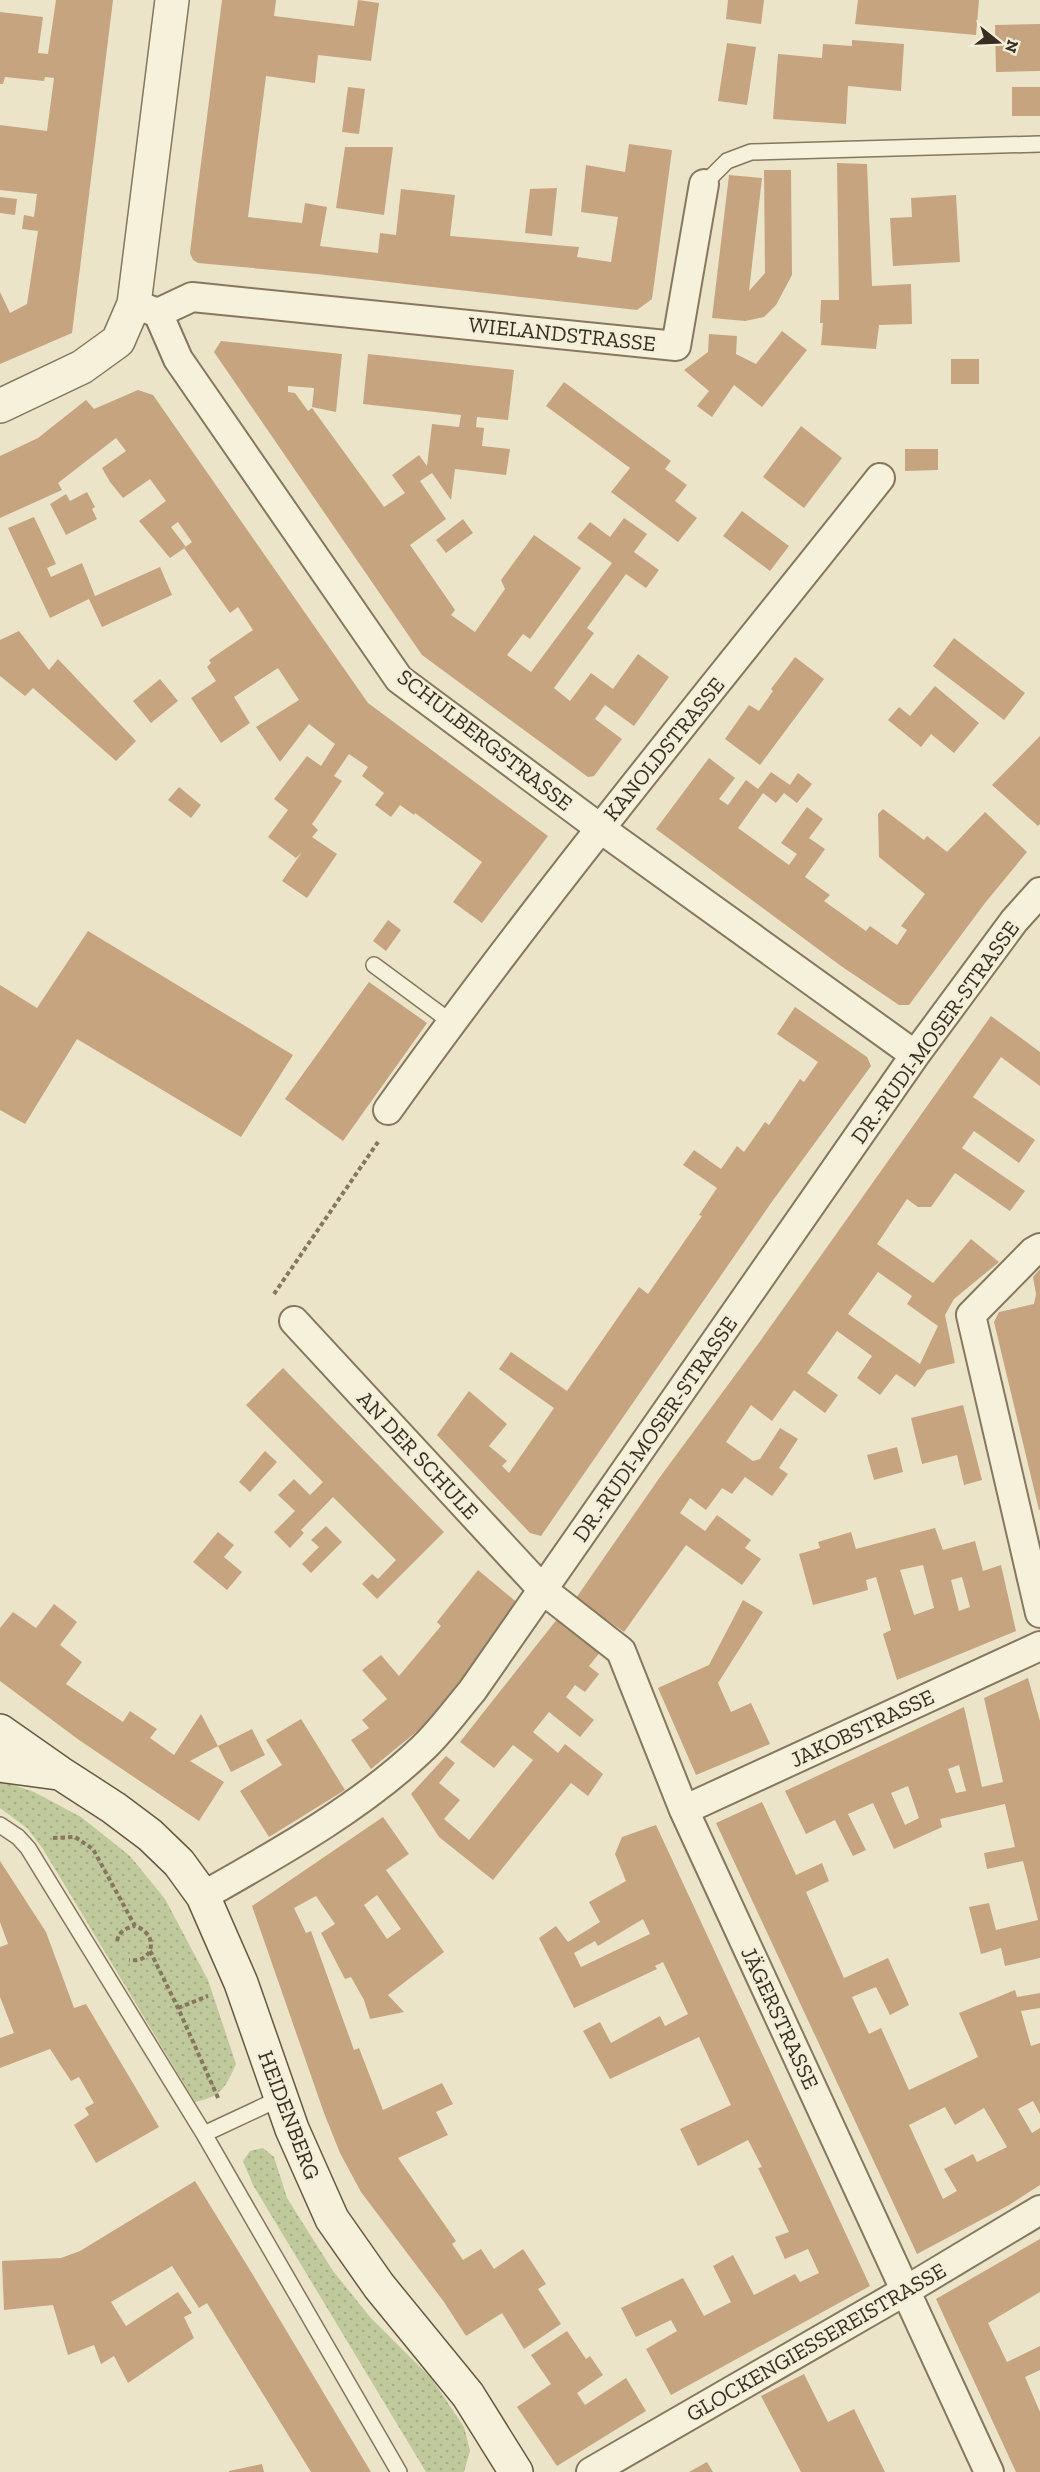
<svg xmlns="http://www.w3.org/2000/svg" width="1040" height="2472" font-family="'Zilla Slab',serif">
<style>
.grass{fill:url(#grass-dots)}
.building{fill:#c6a480;fill-rule:evenodd}
.lines{fill:none;stroke-linecap:round;stroke-linejoin:round}
.service-casing{stroke:#86775e;stroke-width:18}
.minor-casing{stroke:#86775e;stroke-width:32}
.tertiary-casing{stroke:#86775e;stroke-width:36}
.secondary-casing{stroke:#685841;stroke-width:36}
.path{stroke:#86775e;stroke-width:4;stroke-dasharray:4.5 3;stroke-linecap:butt}
.service{stroke:#f6f1da;stroke-width:15}
.minor{stroke:#f6f1da;stroke-width:28}
.tertiary{stroke:#f6f1da;stroke-width:33}
.secondary{stroke:#f6f1da;stroke-width:33}
.labels{text-anchor:middle;dominant-baseline:central;stroke-width:5;stroke-linejoin:round;paint-order:stroke}
.street-label{font-size:22px;fill:#372e21;stroke:#f3eed7}
</style>
<defs>
<pattern id="grass-dots" width="8" height="8" patternUnits="userSpaceOnUse" patternTransform="scale(1.5)"><rect width="8" height="8" fill="#bfc99c"/><path d="M2 2h.1M6 6h.1" fill="none" stroke="#a5ad86" stroke-width="1.8" stroke-linecap="round"/></pattern>
</defs>
<rect width="100%" height="100%" fill="#ebe4c8"/>
<path class="grass" d="M0,1780L34,1792L81,1817L130,1856L165,1899L208,1980L236,2064C225,2088 222,2096 195,2102L43,1849L27,1828L0,1808Z
M263,2148L274,2157L287,2198L333,2271L370,2317L431,2378L464,2427L470,2451L464,2472H426L253,2185L243,2161L250,2151Z"/>
<path class="building" d="M56,0H113L72,333L0,364V292L10,313L27,304L38,231L22,229L24,215L34,217L37,194L0,190V125L47,131L54,78L45,77L44,81L5,77L3,84H0V12L43,17L38,53L48,54Z
M222,0H276L274,16L354,26L358,0L379,3L371,61L318,55L315,83L266,76L248,217L302,223L305,203L327,207L320,246L378,253L380,233L396,235L401,189L455,195L450,236L579,247L577,257L611,262L618,217L581,212L586,165L625,172L629,144L672,150L652,299L637,310L317,274L198,263L193,260L190,253L196,202Z
M728,0H764L761,24L726,19Z
M858,0H979L976,35L855,24Z
M1040,24V71L996,72L995,25Z
M852,40L904,44L901,91L848,86L846,124L773,119L778,54L822,58L823,44L852,46Z
M727,43L756,47L747,105L718,101Z
M348,87L365,89L359,134L342,132Z
M1012,87H1040V116H1012Z
M345,147H393L384,215L336,208Z
M837,163L867,164L872,286L911,284L912,324L879,325L876,349L821,345L823,323H820L821,300H839Z
M764,170H791L792,275L776,305L764,317L745,321L712,318L729,175L762,178L749,291L765,273Z
M557,188L552,236L525,233L530,189Z
M956,195L960,262L893,266L890,218L912,217L911,198Z
M0,197L17,199L15,215L0,213Z
M782,331L807,350L762,407L734,385L712,417L697,406L709,391L684,370L708,352L709,334L737,336L736,354L756,364Z
M221,341L342,354L336,412L312,407L314,388L288,386V392L295,393L308,411L312,408L384,507L405,493L392,475L419,455L427,466L432,424L459,427L461,415L363,404L368,354L514,370L508,420L477,417L476,427L484,428L482,446L510,449L506,475L455,469L451,500L432,473L420,481L446,519L410,545L455,610L451,615L475,632L505,589L501,580L534,535L581,568L530,639L523,634L507,655L531,672L612,563L577,538L590,522L610,537L624,518L647,534L634,552L659,570L646,588L626,574L587,628L594,633L554,688L570,701L591,673L613,689L638,654L669,677L634,726L605,705L595,719L622,739L594,776L588,777L422,655L214,352Z
M951,359H979V384H951Z
M564,382L671,461L665,469L687,485L675,501L697,518L678,542L611,492L630,468L546,406Z
M138,390L153,395L368,703L548,836L482,923L453,902L482,862L415,813L414,815L400,805L391,817L375,805L384,793L362,776L368,767L349,754L334,776L342,781L312,824L318,830L312,837L337,854L307,898L282,881L302,852L296,858L268,837L288,810L274,799L307,756L321,766L335,744L309,724L280,762L256,727L299,700L278,668L234,697L250,723L221,743L191,698L216,681L207,667L211,663L209,660L253,630L238,607L230,613L184,548L192,542L178,522L171,527L186,547L170,558L139,521L166,501L150,479L123,498L110,482L102,468L126,451L116,438L58,483L62,490L0,518V456L38,438L86,400L94,409Z
M801,426L842,458L804,508L763,477Z
M905,449H938V470L905,471Z
M87,492L95,507L92,509L97,519L66,535L50,504L66,494L70,501Z
M742,511L789,546L770,571L723,536Z
M34,517L56,564L47,568L51,577L82,563L95,596L160,567L172,595L102,627L89,599L50,618L8,528Z
M463,519L473,533L446,553L436,540Z
M19,631L49,670L58,659L136,741L116,761L33,688L25,696L0,676V640Z
M954,638L1025,693L1004,720L933,666Z
M795,657L824,679L760,765L725,739L749,705L759,711L773,691L771,689Z
M160,679L178,701L151,723L133,701Z
M935,686L979,723L954,753L931,734L921,747L888,720L899,707L910,716Z
M1040,736V824L1038,826L992,785Z
M709,758L735,778L719,799L728,805L746,780L758,789L771,772L790,785L798,773L812,784L797,803L784,793L776,803L763,793L738,828L789,865L797,854L781,843L807,807L823,819L809,838L825,849L805,877L830,895L824,901L866,931L870,926L897,945L907,930L901,926L925,894L879,857L878,814L883,809L924,840L927,836L947,852L985,812L1027,852L985,903L909,1005H899L841,966L656,829Z
M179,787L201,805L191,818L168,800Z
M388,920L401,930L386,951L373,941Z
M88,931L293,1055L241,1137L77,1039L25,1124L0,1110V985L37,1008Z
M369,982L427,1023L343,1141L285,1099Z
M795,1007L867,1057L871,1066L771,1203L541,1536L530,1533L437,1435L469,1391L507,1424L489,1446L507,1461L502,1466L509,1473L554,1408L499,1369L511,1352L567,1391L639,1287L648,1294L702,1216L699,1215L717,1188L683,1165L694,1150L721,1169L737,1146L744,1152L765,1122L769,1125L800,1079L804,1082L818,1062L777,1034Z
M991,1016L1040,1052V1086L1001,1057L973,1097L1035,1140L1019,1163L974,1131L962,1148L1025,1191L1010,1211L955,1173L931,1207H918L907,1199L877,1244L933,1283L971,1239L999,1262L954,1299L945,1315L955,1363L927,1370L915,1387L896,1374L880,1395L857,1378L872,1356L837,1331L807,1373L838,1395L825,1413L794,1390L772,1421L751,1405L726,1442L753,1461L760,1459L780,1428L798,1439L779,1468L788,1474L772,1496L745,1477L732,1494L722,1488L706,1510L690,1498L680,1513L705,1531L717,1515L751,1540L745,1548L761,1559L742,1585L686,1545L624,1632L576,1598L660,1477L761,1340ZM878,1272L912,1296L907,1304L938,1326L920,1364L848,1314Z
M1040,1269V1510H1039L994,1322L999,1312L1034,1304L1036,1294L1033,1277Z
M283,1368L444,1532L377,1599L362,1584L372,1574L378,1579L396,1560L333,1497L301,1530L304,1533L290,1548L274,1532L295,1511L278,1495L294,1479L310,1495L323,1482L246,1405Z
M963,1405L982,1480L964,1485L957,1455L922,1464L911,1418Z
M897,1447L903,1472L874,1480L867,1455Z
M265,1451L277,1462L250,1492L239,1482Z
M326,1526L342,1542L311,1573L302,1564L319,1547L311,1540Z
M935,1528L943,1550L975,1541L983,1571L1001,1565L1016,1631L897,1680L883,1634L891,1630L876,1577L866,1580L868,1590L813,1605L799,1554L820,1548L818,1542L851,1532L856,1549ZM923,1565L934,1608L914,1615L900,1570ZM962,1577L970,1607L959,1611L951,1580Z
M218,1532L234,1545L224,1557L242,1572L227,1590L193,1562Z
M478,1570L520,1605L436,1711L438,1714L371,1769L351,1740L369,1728L362,1720L387,1699L362,1670L381,1655L399,1676L441,1626L437,1622Z
M743,1600L763,1612L718,1683L731,1712L751,1703L770,1744L696,1775L658,1688L709,1665Z
M54,1604L77,1622L60,1645L82,1662L66,1684L123,1722L130,1711L157,1729L150,1738L174,1755L201,1714L218,1746L190,1761L224,1782L199,1821L79,1740L0,1681V1628L13,1612L36,1628Z
M558,1618L601,1651L589,1666L599,1674L585,1692L575,1685L566,1697L594,1720L580,1737L549,1712L533,1732L558,1753L565,1744L603,1774L588,1796L571,1783L493,1880L439,1837L411,1794L446,1756L455,1763L439,1783L460,1800L444,1819L469,1840L533,1760L513,1745L494,1768L460,1742Z
M1028,1678L1040,1721V1958L1005,1966L1001,1948L981,1954L969,1907L989,1903L996,1930L1038,1920L1023,1861L987,1869L984,1853L1015,1847L1005,1804L940,1819L942,1827L894,1849L873,1803L848,1814L866,1850L853,1856L835,1820L806,1834L785,1791L964,1707L982,1787L1003,1782L984,1698ZM959,1765L966,1791L956,1793L948,1769ZM908,1786L919,1818L905,1825L891,1793Z
M301,1719L345,1790L269,1837L240,1791L282,1765L266,1740Z
M252,1729L265,1755L231,1772L218,1746Z
M762,1802L796,1875L822,1863L829,1881L806,1892L844,1978L888,1958L909,2005L890,2015L876,1987L852,1997L869,2034L881,2028L909,2090L978,2057L959,2013L1015,1990L1017,1997L1040,1993V2008L1021,2011L1031,2046L1040,2043V2114L1033,2101L1018,2109L1032,2133L1040,2128V2185L1009,2205L917,2254L716,1823ZM945,2107L955,2125L984,2108L1007,2147L977,2162L973,2154L944,2169L957,2191L943,2199L909,2125Z
M383,1817L409,1854L386,1870L444,1952L388,1995L404,2012L370,2019L364,2000L351,1977L345,1979L321,1933L335,1924L316,1896L294,1908L306,1933L311,1931L354,2050L359,2048L383,2110L442,2083L453,2104L436,2112L448,2135L398,2158L456,2241L452,2244L463,2260L481,2249L494,2269L523,2249L546,2284L538,2289L561,2324L524,2349L502,2313L466,2336L444,2302L361,2192L340,2153L324,2113L252,1906ZM377,1895L401,1929L387,1939L364,1905Z
M656,1825L870,2286L671,2395L646,2349L677,2331L671,2320L636,2337L621,2308L683,2278L704,2316L731,2302L713,2266L733,2255L754,2295L795,2274L800,2282L819,2273L808,2249L785,2259L775,2237L789,2232L758,2168L762,2167L748,2140L698,2166L680,2129L731,2105L699,2037L610,2079L583,2031L600,2022L611,2043L660,2016L665,2026L688,2014L663,1962L655,1966L657,1969L574,2008L539,1938L556,1926L568,1942L600,1922L589,1902L626,1881L615,1854L622,1837ZM643,1919L650,1934L581,1967L574,1953L595,1941L598,1946Z
M0,1861L46,1932L74,2008L86,2004L159,2127L96,2163L74,2125L89,2115L85,2108L94,2103L79,2077L71,2081L50,2049L0,2068V2038L14,2033L0,1997V1947L8,1944L0,1922Z
M195,2181L253,2275L371,2472H311L207,2303L199,2308L172,2266L111,2302L126,2326L178,2292L192,2313L184,2317L194,2338L128,2383L114,2356L101,2364L94,2345L68,2355L53,2305L4,2310L2,2261L61,2258L80,2251Z
M1040,2239V2292L988,2323L1007,2362L1040,2346V2370L1025,2377L1040,2412V2472H1016L936,2299Z
M567,2331L586,2359L590,2356L603,2375L577,2393L585,2405L626,2378L646,2411L557,2466L517,2407L551,2384L531,2355Z
M804,2374L828,2422L854,2409L885,2472H801L761,2396Z
M707,2462L713,2472H689Z
M262,2464L264,2472H229V2471Z"/>
<g class="lines">
<g class="service-casing">
<path id="service" d="M704,184L727,161L751,152L1040,144
M374,965L451,1022
M0,1825L18,1837L28,1848L204,2134L399,2472
M204,2134L281,2098"/>
</g>
<g class="minor-casing">
<path id="minor" d="M134,304L158,313L178,359L399,679L601,829L915,1055
M158,313L192,297L676,346L704,184
M388,1110C543,893 714,687 880,478
M1040,1248L1033,1252L971,1315L1040,1613
M294,1321L543,1590L621,1651L684,1810L989,2472
M684,1810L1040,1646
M203,1896C277,1854 362,1807 424,1747C441,1731 456,1710 472,1691L915,1055L1014,921L1040,892
M591,2472L905,2291L1040,2210"/>
</g>
<g class="tertiary-casing">
<path id="tertiary" d="M0,406L82,367L118,341L134,304L172,0"/>
</g>
<g class="secondary-casing">
<path id="secondary" d="M0,1731L60,1773L114,1808L150,1835L179,1863L203,1896L241,1983L292,2129L332,2219L379,2286L468,2395L516,2472
M0,1765L58,1773"/>
</g>
<path class="path" d="M274,1294L378,1142
M53,1838L75,1837L93,1849L135,1926C160,1934 154,1964 129,1960
M117,1941C119,1931 126,1928 135,1926
M150,1951L178,2008L219,2100
M178,2008L208,1996"/>
<use href="#service" class="service"/>
<use href="#minor" class="minor"/>
<use href="#tertiary" class="tertiary"/>
<use href="#secondary" class="secondary"/>
</g>
<g class="labels">
<g class="street-label">
<text transform="translate(562 334) rotate(6)">WIELANDSTRASSE</text>
<text transform="translate(485 740) rotate(38)">SCHULBERGSTRASSE</text>
<text transform="translate(664 749) rotate(-51)">KANOLDSTRASSE</text>
<text transform="translate(935 1032) rotate(-54)">DR.-RUDI-MOSER-STRASSE</text>
<text transform="translate(655 1429) rotate(-55)">DR.-RUDI-MOSER-STRASSE</text>
<text transform="translate(418 1455) rotate(47)">AN DER SCHULE</text>
<text transform="translate(862 1728) rotate(-25)">JAKOBSTRASSE</text>
<text transform="translate(780 2018) rotate(65)">JÄGERSTRASSE</text>
<text transform="translate(289 2115) rotate(69)">HEIDENBERG</text>
<text transform="translate(816 2342) rotate(-30)">GLOCKENGIESSEREISTRASSE</text>
</g>
</g>
<g transform="translate(998 42) rotate(108)" stroke="#f3eed7" stroke-width="4.5" paint-order="stroke">
<path d="M0-4.5L10 22L0 15L-10 22Z" fill="#372e21"/>
<text y="-9" font-size="16" font-weight="bold" text-anchor="middle" fill="#372e21">N</text>
</g>
</svg>
